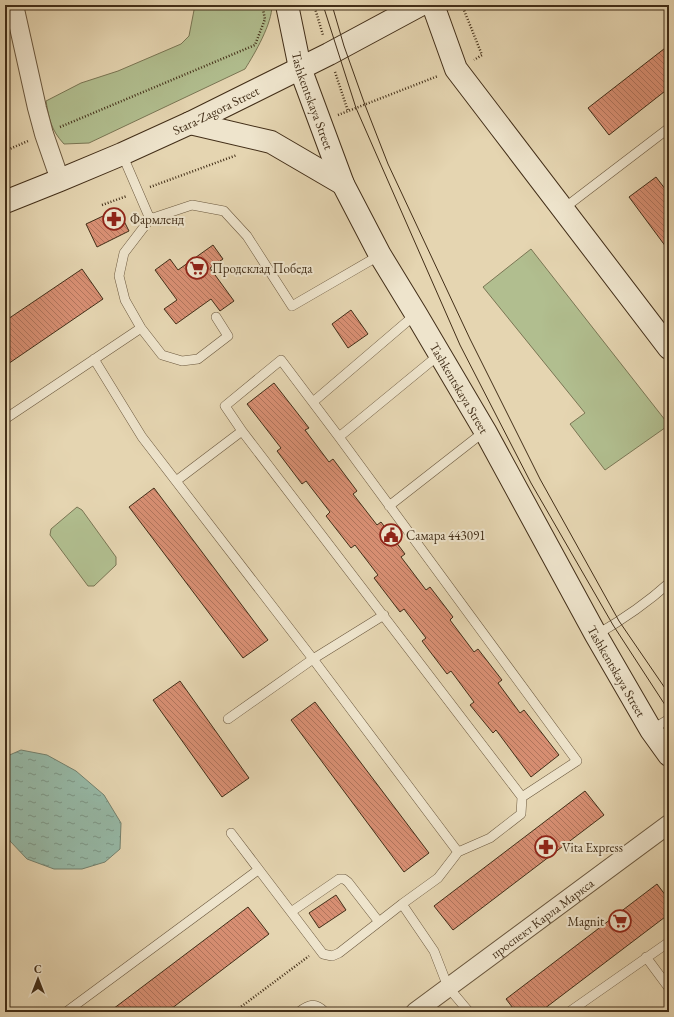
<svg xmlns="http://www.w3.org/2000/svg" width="674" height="1017" font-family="'EB Garamond',serif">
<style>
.green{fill:#b1be8f;stroke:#7a7654}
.water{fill:url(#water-ripples);stroke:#74816e}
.building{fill:url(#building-back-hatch);stroke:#422e18}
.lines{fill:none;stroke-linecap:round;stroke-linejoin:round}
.service-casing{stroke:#6b583e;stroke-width:10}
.minor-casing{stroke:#6b583e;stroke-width:20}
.secondary-casing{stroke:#422e18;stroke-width:24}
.path{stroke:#422e18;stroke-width:2.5;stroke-dasharray:1 2;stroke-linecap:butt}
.service{stroke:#eee4cc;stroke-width:9}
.minor{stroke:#eee4cc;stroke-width:18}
.secondary{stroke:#eee4cc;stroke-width:22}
.tram{stroke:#422e18;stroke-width:1}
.labels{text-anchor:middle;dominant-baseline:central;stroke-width:4;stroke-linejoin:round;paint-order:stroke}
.street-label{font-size:13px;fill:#422e18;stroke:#eee4cc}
.poi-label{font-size:13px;fill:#422e18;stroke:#eee4cc;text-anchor:start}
</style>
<defs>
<pattern id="water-ripples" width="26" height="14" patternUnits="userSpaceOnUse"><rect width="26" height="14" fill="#96b9a7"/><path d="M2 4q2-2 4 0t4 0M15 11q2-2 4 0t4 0" fill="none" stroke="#7c9787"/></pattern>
<pattern id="building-back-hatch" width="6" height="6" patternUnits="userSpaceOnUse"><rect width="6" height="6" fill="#d88f73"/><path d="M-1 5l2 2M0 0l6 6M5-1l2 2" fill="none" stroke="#b1755d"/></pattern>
</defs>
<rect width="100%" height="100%" fill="#e5d5b1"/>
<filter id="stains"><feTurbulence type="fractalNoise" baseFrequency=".005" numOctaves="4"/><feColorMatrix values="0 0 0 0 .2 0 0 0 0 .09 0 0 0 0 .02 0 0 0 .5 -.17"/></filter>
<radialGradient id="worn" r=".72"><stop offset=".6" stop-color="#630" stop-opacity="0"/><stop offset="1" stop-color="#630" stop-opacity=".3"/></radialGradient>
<path class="green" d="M195,5H272C272,24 255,53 245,69L89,143L64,144C51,130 49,119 46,101L81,83L118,71L181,44L189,36Z
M531,249L669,425L605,470L570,424L585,413L483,287Z
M77,507L82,510L116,557V565L94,586H88L50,535L51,529Z"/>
<path class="water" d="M21,750L47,755L76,771L104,795L121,823L120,849L105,862L82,869H54L27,859L10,841L5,829V757Z"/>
<path class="building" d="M669,45V88L609,135L588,108Z
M656,177L669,194V251L629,197Z
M118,209L129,231L97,247L86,224Z
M213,245L223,259L210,268L234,301L220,311L211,299L176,324L164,309L177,300L155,270L170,259L178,270Z
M82,269L103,299L5,366V321Z
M351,310L368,334L348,348L332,324Z
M274,383L309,428L305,430L329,462L333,459L357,491L353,494L377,525L381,522L405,554L401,557L426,590L430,587L453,617L450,620L474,652L478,649L502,680L498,683L520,713L524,710L559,755L531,777L496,730L493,733L470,705L474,702L451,671L447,674L422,641L426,638L404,609L400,612L374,578L378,575L355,545L351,548L326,516L330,512L306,481L302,484L277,451L281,448L247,404Z
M154,488L268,640L243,658L129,507Z
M180,681L249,778L222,797L153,700Z
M315,702L429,853L404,872L291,720Z
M585,791L604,815L453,930L434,906Z
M657,884L669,900V914L540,1012H516L506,999Z
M336,895L346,910L319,928L309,913Z
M248,907L269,934L167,1012H109Z"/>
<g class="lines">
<g class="service-casing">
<path id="service" d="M122,154L150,219L192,205L224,211L247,236L292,306L380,255
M563,209L669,128
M150,219L124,253L119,276L125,300L141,328L162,355L182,361L198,359L228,336L216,317
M94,359L142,437L313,659L458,852
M313,402L416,314
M5,419L141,328
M339,437L440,354
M176,481L242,431
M389,506L485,431
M596,635C622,620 647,603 669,583
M228,719L313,659L384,615
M651,730L669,719
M231,833L323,954L332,956L339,953L402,904L438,878L458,852L490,838L521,814L522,797L242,431L225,406L281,360L339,437L577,761L522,797
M402,904L434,951L448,987L469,1012
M291,912L339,879H344L348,882L379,922
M646,957L669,988
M66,1012L258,870
M299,1012C309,1004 315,1002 325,1012
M569,1012L669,942"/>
</g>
<g class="minor-casing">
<g id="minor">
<path d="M14,5L37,108L44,134L60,180"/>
<path id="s1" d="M415,1012L669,824"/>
</g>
</g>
<g class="secondary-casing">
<g id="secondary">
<path id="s2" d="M287,5L300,68L343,184L380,255L416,314L485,431L596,635L651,730L669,755"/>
<path d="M433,5L456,69L498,124L669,348"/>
<path d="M190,123L271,142L343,184"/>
<path id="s3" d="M5,202L60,180L122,154L190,123L329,54L420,5"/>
</g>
</g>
<path class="path" d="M314,5L323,35
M462,5L482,55L474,60
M335,72L348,111
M338,115L438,76
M60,127L255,45L265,19L262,5
M5,151L28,141
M150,187L237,155
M102,205L127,196
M234,1012L309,956"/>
<use href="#service" class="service"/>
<use href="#minor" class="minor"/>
<use href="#secondary" class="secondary"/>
<path class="tram" d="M323,5L356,108L460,345L531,483L613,625L669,711
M332,5L344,46L365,105L388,164L470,339L540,479L619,621L669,694"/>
</g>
<defs>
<g id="pharmacy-ring" transform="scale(1.15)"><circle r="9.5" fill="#eee4cc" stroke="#8f2418" stroke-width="1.5"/><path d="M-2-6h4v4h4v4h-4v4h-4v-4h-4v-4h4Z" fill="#8f2418"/></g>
<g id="supermarket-ring" transform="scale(1.15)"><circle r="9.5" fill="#eee4cc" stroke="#8f2418" stroke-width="1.5"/><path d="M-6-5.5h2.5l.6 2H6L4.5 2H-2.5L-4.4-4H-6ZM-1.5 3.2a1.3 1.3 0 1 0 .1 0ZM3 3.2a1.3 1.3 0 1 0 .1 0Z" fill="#8f2418"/></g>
<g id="civic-ring" transform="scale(1.15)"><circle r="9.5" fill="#eee4cc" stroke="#8f2418" stroke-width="1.5"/><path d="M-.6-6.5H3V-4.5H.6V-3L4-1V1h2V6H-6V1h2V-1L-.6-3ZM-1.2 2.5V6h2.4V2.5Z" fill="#8f2418"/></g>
</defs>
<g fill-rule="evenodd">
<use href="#pharmacy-ring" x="114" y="219"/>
<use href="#supermarket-ring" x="197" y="268"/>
<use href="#civic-ring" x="391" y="535"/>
<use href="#pharmacy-ring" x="546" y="847"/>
<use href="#supermarket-ring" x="620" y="921"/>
</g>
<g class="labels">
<g class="street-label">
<text stroke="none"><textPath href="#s2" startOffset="99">Tashkentskaya Street</textPath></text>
<text stroke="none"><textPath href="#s3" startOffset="230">Stara-Zagora Street</textPath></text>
<text stroke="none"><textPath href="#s2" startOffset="423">Tashkentskaya Street</textPath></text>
<text stroke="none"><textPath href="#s2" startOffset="747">Tashkentskaya Street</textPath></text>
<text stroke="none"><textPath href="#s1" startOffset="158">проспект Карла Маркса</textPath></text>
</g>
<g class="poi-label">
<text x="130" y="219">Фармленд</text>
<text x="212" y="268">Продсклад Победа</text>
<text x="406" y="535">Самара 443091</text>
<text x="562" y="847">Vita Express</text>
<text x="604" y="921" text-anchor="end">Magnit</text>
</g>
</g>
<rect width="674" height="1017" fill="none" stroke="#e5d5b1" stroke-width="20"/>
<rect x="6" y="6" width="662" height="1005" fill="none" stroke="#422e18" stroke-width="2"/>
<rect x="10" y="10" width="654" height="997" fill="none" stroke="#422e18"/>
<g transform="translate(38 979)" stroke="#eee4cc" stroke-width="3" paint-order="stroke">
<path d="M0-3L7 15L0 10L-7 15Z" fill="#422e18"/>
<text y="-6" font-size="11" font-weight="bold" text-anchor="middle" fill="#422e18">С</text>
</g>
<rect width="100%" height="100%" filter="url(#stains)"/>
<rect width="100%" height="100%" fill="url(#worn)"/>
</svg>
